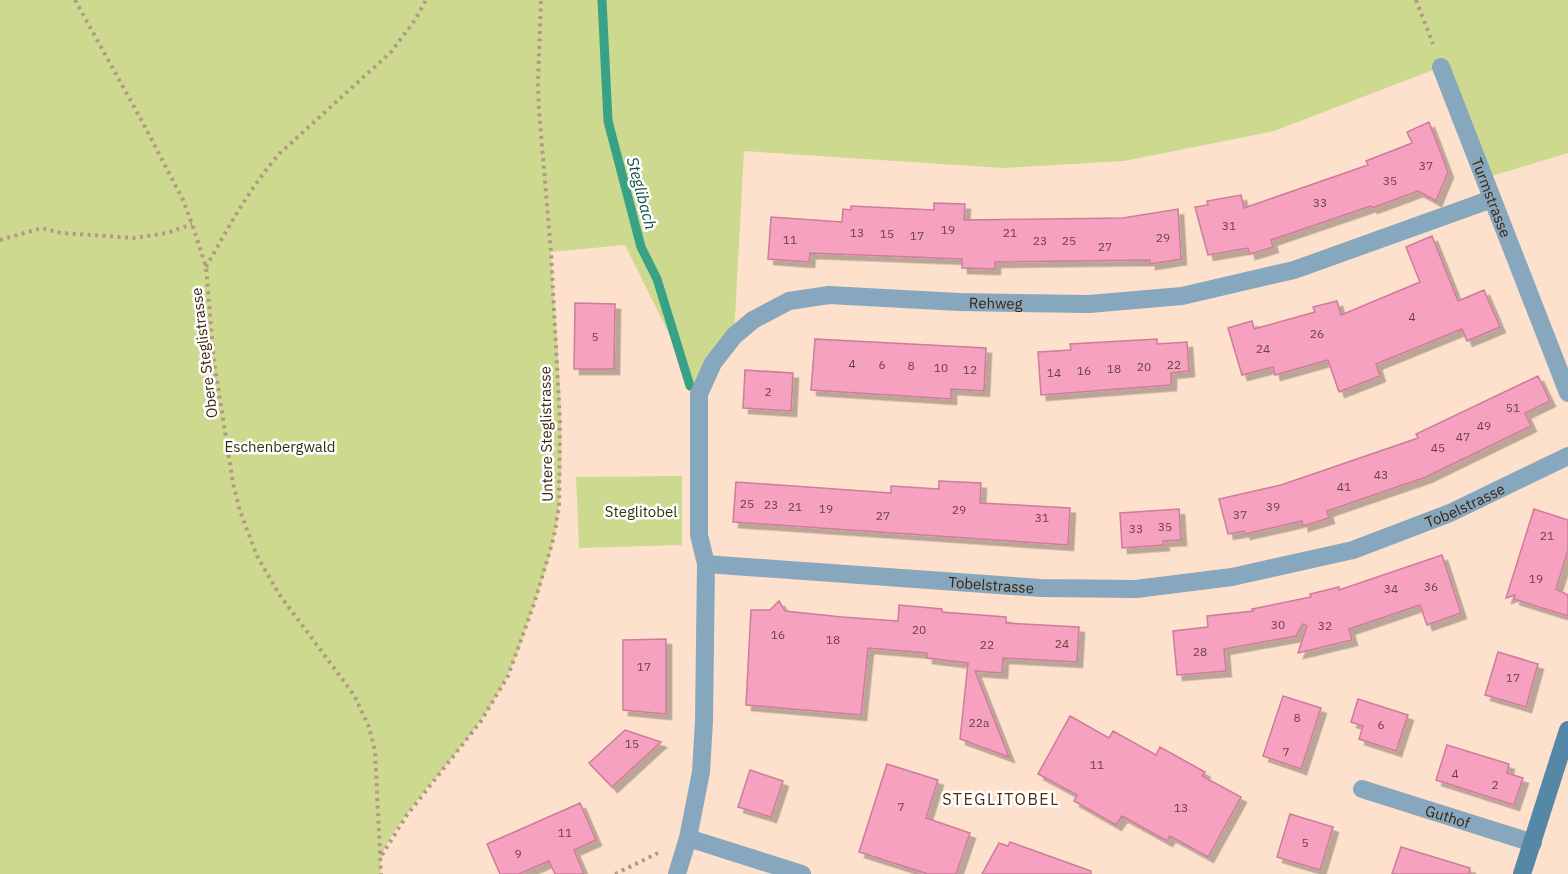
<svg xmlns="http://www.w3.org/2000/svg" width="1568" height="874" font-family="'IBM Plex Sans',sans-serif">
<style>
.green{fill:#ccd98f}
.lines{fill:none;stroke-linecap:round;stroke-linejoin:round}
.stream{stroke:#39a286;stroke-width:9}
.building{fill:#f5a1bf;stroke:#cd7c9a;stroke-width:1.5;filter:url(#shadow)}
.path{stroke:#b59883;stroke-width:4;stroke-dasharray:3 4.5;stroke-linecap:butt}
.street{stroke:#86a7bd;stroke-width:18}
.secondary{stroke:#5587a7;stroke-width:18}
.labels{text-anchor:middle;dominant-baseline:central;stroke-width:5;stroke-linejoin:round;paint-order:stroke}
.number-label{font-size:12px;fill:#6c423a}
.street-label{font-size:15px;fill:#3e230d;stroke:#fff}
.park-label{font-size:15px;fill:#2d3304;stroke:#fff}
.water-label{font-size:16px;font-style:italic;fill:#125246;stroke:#fff}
.neighbourhood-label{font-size:16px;letter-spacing:1.5px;fill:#4d2b10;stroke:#fff}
</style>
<defs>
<filter id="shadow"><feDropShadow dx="5.5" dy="5.5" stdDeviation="0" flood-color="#0004"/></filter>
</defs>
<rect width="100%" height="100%" fill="#fee1cc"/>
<path class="green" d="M0,0H1568V153L1485,178L1441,67L1274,131L1124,161L1003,168L744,151L734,336L699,394L625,245L551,252C556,335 566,421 559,505C556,544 542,582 529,619C523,638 517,656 508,674C485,724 446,763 413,806C405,817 385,843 382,856C380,861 381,869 381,874H0Z
M682,476V545L579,548L576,477Z"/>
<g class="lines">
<path class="stream" d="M602,0L608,121L641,247L657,279L690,386"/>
</g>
<path class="building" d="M1429,122L1448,172L1436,201L1418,191L1372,208L1371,206L1271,240L1273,247L1250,254L1248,248L1208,255L1195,207L1208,205L1207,201L1241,195L1244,208L1368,165L1366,161L1412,143L1407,132Z
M934,203L965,204L964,220L1123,218L1178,209L1181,259L1150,264V260L995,262V269L962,268V259L810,253L809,262L768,259L771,217L842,222L843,209L851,210V206L934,210Z
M1432,236L1458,301L1484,290L1500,327L1467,341L1462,329L1376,364L1380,376L1339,392L1328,360L1275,375L1273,367L1242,375L1228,328L1252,321L1254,329L1315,312L1313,307L1337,301L1341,315L1420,282L1406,247Z
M575,303L615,304L614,369H574Z
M815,339L986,348L984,391L951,389V399L811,390Z
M1157,339V344L1187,342L1189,371L1171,373V385L1041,395L1038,352L1071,350L1070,344Z
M745,370L793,373L791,411L743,408Z
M1538,376L1550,401L1525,413L1531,426L1426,477L1327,511L1329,518L1303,526L1302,521L1245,534L1244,531L1228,534L1219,499L1281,485L1418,438L1416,434Z
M939,481L981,483L980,503L1070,508L1068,545L733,522L736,482L891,493V486L939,489Z
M1179,509L1181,540L1163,541L1164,545L1122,548L1120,513Z
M1534,509L1568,520V550L1556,589L1568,595V616L1514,599L1515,595L1506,598Z
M1442,555L1461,613L1427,625L1420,605L1349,629L1352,640L1298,653L1307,626L1303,624L1296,636L1224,649L1226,671L1177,675L1173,631L1208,627L1207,616L1253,611L1252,609L1311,597L1310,594L1339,587V590Z
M779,601L785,611L842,617L898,621L899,605L942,609V612L1006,617V623L1079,627L1077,662L1003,658L1002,673L975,671L1009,757L960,739L968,663L927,658V653L868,648L861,715L746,705L751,610H770Z
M666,639V714L623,710V640Z
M1498,652L1538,664L1526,707L1485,695Z
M1283,696L1321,708L1301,769L1263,756Z
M1358,699L1408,715L1396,751L1359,739L1363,726L1351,722Z
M1070,716L1109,738L1113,731L1156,755L1160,747L1205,772L1202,776L1241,797L1208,857L1170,836L1167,841L1122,816L1116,825L1074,801L1077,795L1038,774Z
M625,730L661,742L612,787L589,763Z
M1447,745L1509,764L1507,773L1523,778L1514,805L1436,780Z
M887,764L938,780L926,818L970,833L956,874H928L859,852Z
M750,770L783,781L771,817L738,807Z
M580,803L596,840L574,850L584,874H555L549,861L519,874H500L487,844Z
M1290,814L1333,827L1320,870L1277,857Z
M1010,842L1091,871V874H982L999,843L1008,846Z
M1401,847L1470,868L1469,874H1392Z"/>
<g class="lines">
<path class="path" d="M75,0L143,123L183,200L192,224L206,267L214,362L233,483L240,511L257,556L279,594L354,695L369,727L375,751L381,874
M1416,0L1433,44
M0,240L42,228L61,233L134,238L167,233L192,224
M206,267C228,228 249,189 279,154L391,52L415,20L426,0
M382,855L407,815L481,721L508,676L534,604L554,537L559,506L560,423L551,252L539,110L538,82L541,0
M615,874L658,853"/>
<g class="street">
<path id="s1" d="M1441,67L1568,393"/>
<path id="s2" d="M706,564L1041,588L1136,589L1232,577L1353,550L1450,513L1568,456"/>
<path id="s3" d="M1362,789L1533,843"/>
<path d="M688,838L802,874"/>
<path id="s4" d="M677,874L688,838L701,772L704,721L706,564L699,535V394L713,363L734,336L753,320L789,301L829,295L959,302L1089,304L1182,296L1294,270L1492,199"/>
</g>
<path class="secondary" d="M1522,874L1568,730"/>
</g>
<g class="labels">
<g class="number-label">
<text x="1426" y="165">37</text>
<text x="1390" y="180">35</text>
<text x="1320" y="202">33</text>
<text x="1229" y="225">31</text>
<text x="948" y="229">19</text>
<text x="857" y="232">13</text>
<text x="1010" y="232">21</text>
<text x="887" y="233">15</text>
<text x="917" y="235">17</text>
<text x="1163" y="237">29</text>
<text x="790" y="239">11</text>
<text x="1040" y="240">23</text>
<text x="1069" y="240">25</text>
<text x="1105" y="246">27</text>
<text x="1412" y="316">4</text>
<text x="1317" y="333">26</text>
<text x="595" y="336">5</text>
<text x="1263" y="348">24</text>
<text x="852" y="363">4</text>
<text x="882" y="364">6</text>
<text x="1174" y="364">22</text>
<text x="911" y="365">8</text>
<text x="1144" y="366">20</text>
<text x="941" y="367">10</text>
<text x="1114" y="368">18</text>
<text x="970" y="369">12</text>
<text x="1084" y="370">16</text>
<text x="1054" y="372">14</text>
<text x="768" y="391">2</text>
<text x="1513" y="407">51</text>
<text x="1484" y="425">49</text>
<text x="1463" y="436">47</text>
<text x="1438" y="447">45</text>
<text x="1381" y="474">43</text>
<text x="1344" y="486">41</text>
<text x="747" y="503">25</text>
<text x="771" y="504">23</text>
<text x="795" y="506">21</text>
<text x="1273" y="506">39</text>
<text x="826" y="508">19</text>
<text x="959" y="509">29</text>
<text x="1240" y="514">37</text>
<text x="883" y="515">27</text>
<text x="1042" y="517">31</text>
<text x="1165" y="526">35</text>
<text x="1136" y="528">33</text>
<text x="1547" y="535">21</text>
<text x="1536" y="578">19</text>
<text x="1431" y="586">36</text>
<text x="1391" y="588">34</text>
<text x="1278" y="624">30</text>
<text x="1325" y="625">32</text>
<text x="919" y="629">20</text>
<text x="778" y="634">16</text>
<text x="833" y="639">18</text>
<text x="1062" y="643">24</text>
<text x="987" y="644">22</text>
<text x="1200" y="651">28</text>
<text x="644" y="666">17</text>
<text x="1513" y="677">17</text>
<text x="1297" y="717">8</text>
<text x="979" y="722">22a</text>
<text x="1381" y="724">6</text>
<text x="632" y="743">15</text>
<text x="1286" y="751">7</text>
<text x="1097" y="764">11</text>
<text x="1455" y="773">4</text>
<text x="1495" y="784">2</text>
<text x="901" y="806">7</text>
<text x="1181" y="807">13</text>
<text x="565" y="832">11</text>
<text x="1305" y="842">5</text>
<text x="518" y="853">9</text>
</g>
<g class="street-label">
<text stroke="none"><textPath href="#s1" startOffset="140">Turmstrasse</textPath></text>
<text stroke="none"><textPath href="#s4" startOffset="825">Rehweg</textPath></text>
<text transform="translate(204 353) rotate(-97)">Obere Steglistrasse</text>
<text transform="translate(546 434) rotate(-91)">Untere Steglistrasse</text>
<text stroke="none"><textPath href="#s2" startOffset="772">Tobelstrasse</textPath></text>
<text stroke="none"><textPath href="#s2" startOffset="286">Tobelstrasse</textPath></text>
<text stroke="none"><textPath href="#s3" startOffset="90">Guthof</textPath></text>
</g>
<g class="park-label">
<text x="280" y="446">Eschenbergwald</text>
<text x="641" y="511">Steglitobel</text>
</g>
<g class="water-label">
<text transform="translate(642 193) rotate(75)">Steglibach</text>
</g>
<g class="neighbourhood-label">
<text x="1001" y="799">STEGLITOBEL</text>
</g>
</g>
</svg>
